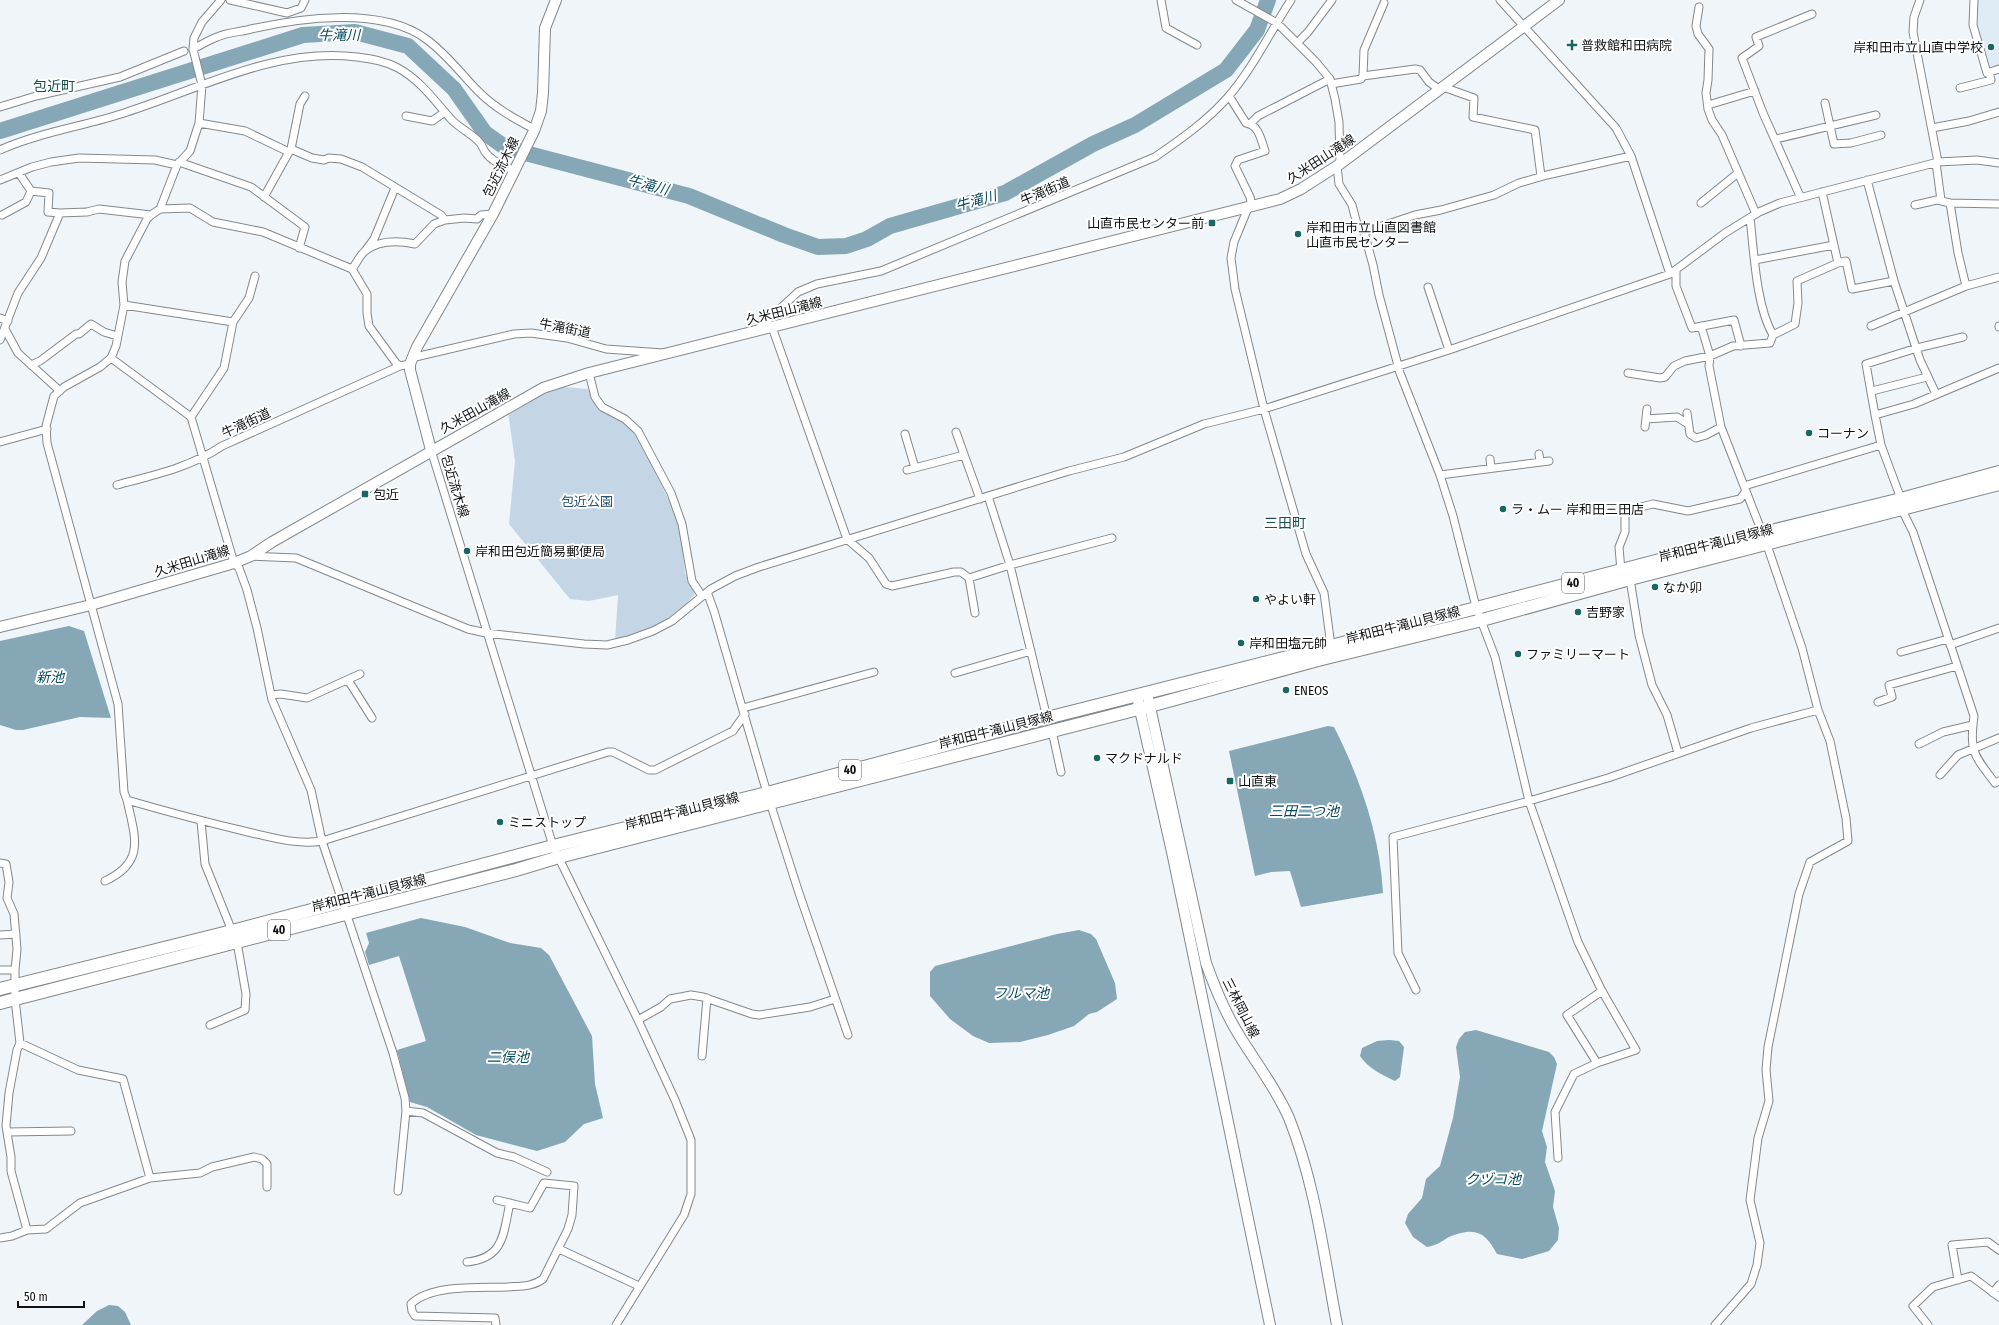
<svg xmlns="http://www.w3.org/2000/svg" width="1999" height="1325" font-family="'Fira Sans Condensed','Noto Sans JP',sans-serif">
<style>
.built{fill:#dfebf5}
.green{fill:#c4d6e6}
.water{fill:#86a7b5}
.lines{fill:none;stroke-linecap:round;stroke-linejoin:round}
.river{stroke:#86a7b5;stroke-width:16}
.street-casing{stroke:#83888c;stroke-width:9}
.secondary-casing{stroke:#83888c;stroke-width:12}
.primary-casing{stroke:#83888c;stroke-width:14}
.street{stroke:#fff;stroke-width:7}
.secondary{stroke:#fff;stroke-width:10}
.primary{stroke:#fff;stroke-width:12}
.poi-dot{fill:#196764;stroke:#fff;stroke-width:1.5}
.labels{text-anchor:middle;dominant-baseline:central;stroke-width:4;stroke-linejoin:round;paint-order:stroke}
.shield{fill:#fff;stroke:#57585a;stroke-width:1}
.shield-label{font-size:12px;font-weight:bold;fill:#0f1113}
.poi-label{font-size:13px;fill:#0f1113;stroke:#fff;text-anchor:start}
.street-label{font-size:13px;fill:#0f1113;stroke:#fff}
.park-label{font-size:13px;fill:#295373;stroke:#fff}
.water-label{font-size:14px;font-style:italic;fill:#034b60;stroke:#fff}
.neighbourhood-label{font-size:14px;fill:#16524f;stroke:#fff}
</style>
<rect width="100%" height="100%" fill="#eff5f9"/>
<path class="built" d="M1978,0H1999V67L1994,68L1989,66L1977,28Z"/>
<path class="green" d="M564,387L588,389L592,400L601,411L625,422L633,431L654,469L676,516L681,533L685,573L695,594L686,604L658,626L615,641L618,595L589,601L570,599L509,524L515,461L508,412L542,395Z"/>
<path class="water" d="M69,626L84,631L111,718L80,717L23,730H16L0,725V641Z
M1328,726L1334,727C1360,778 1380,835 1383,893L1301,907L1290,871L1271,872L1255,876L1229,751Z
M421,918L465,927L510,943L541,948L549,955L592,1036L595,1084L603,1118L584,1124L565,1142L537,1151L476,1135L427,1107L410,1102L397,1050L426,1041L399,956L369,965L365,952L369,943L366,933Z
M1079,930L1091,934L1096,939L1115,983L1117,999L1097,1012L1089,1014L1074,1026L1048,1035L1020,1042L989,1043L973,1036L950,1019L930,996V972L935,966L1057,934Z
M1476,1030L1549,1052L1554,1057L1557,1064L1542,1131L1547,1147L1545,1162L1555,1191L1553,1207L1559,1228L1558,1240L1549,1251L1522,1259L1497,1254C1488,1238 1481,1228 1461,1233C1457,1234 1453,1235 1449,1237C1440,1242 1438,1245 1427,1247L1413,1237L1405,1223L1408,1214L1422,1198L1426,1179L1440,1166L1453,1118L1460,1077L1456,1047L1459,1039L1465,1032Z
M1389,1040L1399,1041L1404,1047L1400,1077L1395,1081C1381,1074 1369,1069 1360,1056L1362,1048L1377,1041Z
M109,1305L118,1306L125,1312L131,1325H82L97,1311Z"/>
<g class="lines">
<path class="river" d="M0,131L303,35L355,32L408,46L454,89L485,133L506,148L689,196L784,235L818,247L846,246L867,239L890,226L1005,193L1093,144L1135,125L1226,70L1257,30L1268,0"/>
<g class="street-casing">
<path id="street" d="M221,0L202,22L194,38L193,49L202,85L199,123L190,151L177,165L160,209L151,215L147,219L125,261L122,282L124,305L116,346L111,358L100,367L64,387L54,396L46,426L47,443L118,704L124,792L127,800C168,812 210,823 252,833C275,838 298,845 322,841L608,752H613L649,770H655L733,731L745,714
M230,0L287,13L301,8L305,0
M1161,0L1166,28L1197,45
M1236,0L1277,23L1316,62L1330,79L1335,99L1339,122L1340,164
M1500,0L1616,128L1631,156L1670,274
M1920,0L1914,17L1913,32L1938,162
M1974,0L1973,25L1987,73L1999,69
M1699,7L1696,26L1698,34L1709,49L1708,80L1706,93L1708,109L1712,120L1722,135L1756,214
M1298,42L1308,32L1332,0
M193,49C201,45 209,40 217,37C226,33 237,32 247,30C298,18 381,6 426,39C447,54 461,74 479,92C495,108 515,119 534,129
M1363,76L1415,69L1420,70L1429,82L1440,90
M1331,84L1361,79L1363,76L1364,50L1384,3
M1443,87L1474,98L1473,117L1535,130L1541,176
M1960,88L1991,80L1989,72
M1229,96L1246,123C1259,125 1261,140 1265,151L1238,160L1235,166L1250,197L1252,207
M1825,103L1834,144L1851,143L1881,135
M1708,105L1755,91
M0,107L36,96L120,77L184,51
M406,116L432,121L445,112
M199,123L245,131L289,152L291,149L312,158L324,160L329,158L341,159L362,167L441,215L445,220L464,218L477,219L481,215L493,214
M1251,123L1258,116L1330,79
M1932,128L1969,121L1999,112
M1776,139L1876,115
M291,149L300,104L305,96
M0,150C40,132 86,126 127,112C202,88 276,47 357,57C372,59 385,61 398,68C420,80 434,100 450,118C458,128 472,133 480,143C483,146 483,150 486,153C492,162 505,166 514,171
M179,162L251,187L305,227L299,248
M1936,163L1941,200
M1337,166L1339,184L1352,205L1358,228L1364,232L1373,265L1379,295L1400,373L1440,475L1453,516L1476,607L1495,657L1529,801L1578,942L1602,991L1636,1050L1597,1063L1574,1074L1555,1112L1558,1158
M19,173L31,191L49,193L48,212L60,213
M0,180L32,167L51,162L79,158L155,160L177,165
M1867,180L1894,281L1920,360L1936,394
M1800,196L1763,113L1742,58L1759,46L1756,37L1812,14
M264,197L289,152
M1701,203L1738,173
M1950,203L1999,204
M1915,205L1937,200L1950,203L1958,253L1966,286
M1248,208L1234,242L1231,258L1235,289L1264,409L1306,554L1324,593L1331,646
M160,209L190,208L213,222L263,232L352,269L367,294V313L369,326L396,363L400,366
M2,215L26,202L31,191
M1750,218C1754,252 1756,306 1773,335
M1364,232L1415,215L1441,210L1494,195L1519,183L1547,175L1631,156
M365,251L374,239L395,188
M1755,260L1834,245
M1838,263L1846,261L1852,289L1894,281
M352,269C356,264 360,255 365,251C379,240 400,241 415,244L434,224L445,220
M1676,270V286L1692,328L1734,320L1741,346
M1428,287L1449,350
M124,305L233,322
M0,318L8,321
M1701,326L1710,356L1709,366L1721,427L1767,545L1802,648L1818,710L1830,741L1846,818L1848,841L1810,862L1799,894L1768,1047L1766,1070L1769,1101L1758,1138L1750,1200L1760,1243L1757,1265L1751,1284L1715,1325
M1871,326L1966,286L1999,277
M1999,326V327
M772,327L847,539L869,558L886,584L892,586L954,572H961L969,578L975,613
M5,329L18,353L60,391
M757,330L798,292L817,284L881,271L1155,157C1181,139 1207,121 1228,97C1253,68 1270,32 1291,0
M0,340L18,293L41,258L60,213L87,212L99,209L151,215
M111,358L191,417L234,563L239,568L247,590L257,628L272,700L311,790L322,841L393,1053L405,1098L406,1111L398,1191
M411,358L514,334L531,333L567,338L606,349L663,353
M31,365L40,361L76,334H79L91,324L104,332L117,336
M589,373L595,397L602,407L625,419L638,431L671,493L682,524L692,581L702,596
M1628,373L1660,378L1665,377L1674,366L1685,361L1710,356L1733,346L1770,343L1773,335L1795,324L1798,303L1797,281L1838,263L1822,192
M1872,391L1927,377
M1687,413L1690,434L1696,438L1706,435L1721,427
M1875,415L1866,364L1917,348L1963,337
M191,417L224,368L233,322L249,298L255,276
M1646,419L1677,417L1688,424
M1645,427L1647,409
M956,432L980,499
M905,434L915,468
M0,442L47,429
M431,450L553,846L638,1020L675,1100L691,1140V1194L684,1215L616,1325
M1539,454L1540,462
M1490,459L1491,468
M907,470L964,455
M1440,475L1549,461
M117,485C154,475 191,467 222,446L400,366L410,364
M1744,486L1881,445
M988,496L1010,565L1047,718
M1901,499L1881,445L1875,415L1914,404L1999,368
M1902,510L1913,532L1974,716C1969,752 1974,755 1995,783L1999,781
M251,556L296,558L468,629L486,633L584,644L607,645L628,640L653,631L672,621L711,589L735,576L759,567L1069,471L1124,457L1204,424L1264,409L1449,350L1670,274L1725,233L1759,212L1780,203L1938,162L1977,160L1999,163
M1621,571L1619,547L1625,532V511L1653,504L1688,511L1740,499L1746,491
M969,578L1010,565L1112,538
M1630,579L1639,635L1652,685L1667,715L1678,753
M707,592L714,611L767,793L799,893L848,1035
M1950,645L1999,628
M1901,652L1948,639
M955,673L1031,651
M348,680L372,718
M271,695L281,694L307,698L360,674
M1878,702L1892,697L1889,685L1957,666
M743,708L874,672
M1052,731L1061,772
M1919,744L1943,732L1973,725
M1940,775L1958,755L1999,738
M201,821L205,864L232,931
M0,863L6,864L9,882L7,898L14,914L17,949L15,970V999L20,1043L17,1050L9,1093L6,1126L11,1157V1171L27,1230L46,1229L80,1203L150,1178L200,1173L212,1167L254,1157L262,1159L267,1164V1187
M105,881C146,862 135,837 127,800
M0,935L16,934
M0,970H15
M1416,990L1398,953L1393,837L1529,801L1608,778L1751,728L1818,710
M638,1020L661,1007L670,999L691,995L703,997L752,1014L759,1015L810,1007L835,999
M210,1025L245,1010L246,994L237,942
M20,1043L78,1070L123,1079L150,1178
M702,1056L707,998
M1597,1063L1567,1015L1602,991
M406,1111L423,1113L497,1153L514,1157L547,1172
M7,1132L71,1131
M0,1238L12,1236L27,1230
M559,1249L639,1286
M467,1262C505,1258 503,1233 510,1203
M1958,1280L1952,1245L1988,1242L1999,1250
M1993,1293L1999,1285
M496,1325L495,1318L415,1316L412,1311L411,1304C431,1284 480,1288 507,1287C520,1286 532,1287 543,1279L568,1229L572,1215L574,1186L544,1183L530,1208L497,1200
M1928,1325L1913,1306L1933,1287L1971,1276L1999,1297"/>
</g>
<g class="secondary-casing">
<path id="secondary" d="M431,450L410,370V364L417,347L493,214L534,131L541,111L543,93L545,28L556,0
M0,627L91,605L234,563L251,556L272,542L543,388L589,373L1280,199L1301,189L1340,164L1559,0
M1148,698L1206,963C1215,988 1225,1013 1239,1035C1256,1063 1276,1088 1289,1118C1315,1183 1324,1256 1337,1325
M1138,701L1172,852L1270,1325"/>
</g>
<g class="primary-casing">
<path id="primary" d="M0,989L232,931L553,846L767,793L1047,718L1331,646L1763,533L1901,499L1999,472
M0,1003L516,870L559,857L1150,706L1318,660L1482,620L1630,579L1999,484"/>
</g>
<use href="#street" class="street"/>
<use href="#secondary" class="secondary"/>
<use href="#primary" class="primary"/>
</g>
<g class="poi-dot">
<path d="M1570 39h4v4h4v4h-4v4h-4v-4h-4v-4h4z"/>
<circle cx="1991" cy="47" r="4"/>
<rect x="1208" y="219" width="8" height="8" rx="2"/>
<circle cx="1298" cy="234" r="4"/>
<circle cx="1809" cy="433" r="4"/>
<rect x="361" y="490" width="8" height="8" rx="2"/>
<circle cx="1503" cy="509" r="4"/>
<circle cx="467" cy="551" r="4"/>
<circle cx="1655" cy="587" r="4"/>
<circle cx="1256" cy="599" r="4"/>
<circle cx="1578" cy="612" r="4"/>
<circle cx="1241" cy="643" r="4"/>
<circle cx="1518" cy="654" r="4"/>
<circle cx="1286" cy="690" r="4"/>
<circle cx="1097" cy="758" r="4"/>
<rect x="1226" y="777" width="8" height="8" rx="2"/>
<circle cx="500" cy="822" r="4"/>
</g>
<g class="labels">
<g class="shield">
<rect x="1562" y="573" width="22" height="20" rx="3"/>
<rect x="839" y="760" width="22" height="20" rx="3"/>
<rect x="268" y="920" width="22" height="20" rx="3"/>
</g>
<g class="shield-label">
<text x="1573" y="583">40</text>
<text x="850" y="770">40</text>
<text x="279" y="930">40</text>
</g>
<g class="poi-label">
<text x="1581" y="45">普救館和田病院</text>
<text x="1983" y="47" text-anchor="end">岸和田市立山直中学校</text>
<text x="1204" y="223" text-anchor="end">山直市民センター前</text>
<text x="1306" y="227">岸和田市立山直図書館<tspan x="1306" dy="15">山直市民センター</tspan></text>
<text x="1817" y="433">コーナン</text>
<text x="373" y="494">包近</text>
<text x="1511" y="509">ラ・ムー 岸和田三田店</text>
<text x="475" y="551">岸和田包近簡易郵便局</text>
<text x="1663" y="587">なか卯</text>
<text x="1264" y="599">やよい軒</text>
<text x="1586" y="612">吉野家</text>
<text x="1249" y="643">岸和田塩元帥</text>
<text x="1526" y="654">ファミリーマート</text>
<text x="1294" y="690">ENEOS</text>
<text x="1105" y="758">マクドナルド</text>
<text x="1238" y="781">山直東</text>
<text x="508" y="822">ミニストップ</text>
</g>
<g class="street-label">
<text transform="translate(1321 159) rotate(-33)">久米田山滝線</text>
<text transform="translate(501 167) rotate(-64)">包近流木線</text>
<text transform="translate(1045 191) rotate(-23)">牛滝街道</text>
<text transform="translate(784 311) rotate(-14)">久米田山滝線</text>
<text transform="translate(565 328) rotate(11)">牛滝街道</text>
<text transform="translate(475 411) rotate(-29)">久米田山滝線</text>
<text transform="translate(246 423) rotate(-25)">牛滝街道</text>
<text transform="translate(455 486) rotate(73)">包近流木線</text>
<text transform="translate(1716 543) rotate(-14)">岸和田牛滝山貝塚線</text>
<text transform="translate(192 561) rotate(-17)">久米田山滝線</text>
<text transform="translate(1403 625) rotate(-14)">岸和田牛滝山貝塚線</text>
<text transform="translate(996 730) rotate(-14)">岸和田牛滝山貝塚線</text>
<text transform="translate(682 811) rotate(-14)">岸和田牛滝山貝塚線</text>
<text transform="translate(369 893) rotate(-14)">岸和田牛滝山貝塚線</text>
<text transform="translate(1241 1008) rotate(63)">三林岡山線</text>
</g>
<g class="park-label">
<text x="587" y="501">包近公園</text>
</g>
<g class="water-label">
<text x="339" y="35">牛滝川</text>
<text transform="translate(648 185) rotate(15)">牛滝川</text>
<text transform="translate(976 201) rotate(-16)">牛滝川</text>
<text x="50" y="677">新池</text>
<text x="1304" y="811">三田二つ池</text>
<text x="1021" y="993">フルマ池</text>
<text x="508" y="1057">二俣池</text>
<text x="1493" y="1179">クヅコ池</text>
</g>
<g class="neighbourhood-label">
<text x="54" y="86">包近町</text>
<text x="1285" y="523">三田町</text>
</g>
</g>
<path d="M18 1301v6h66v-6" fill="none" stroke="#0f1113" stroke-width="2"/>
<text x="24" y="1301" font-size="12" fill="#0f1113" stroke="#ffffff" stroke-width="3" paint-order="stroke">50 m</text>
</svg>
